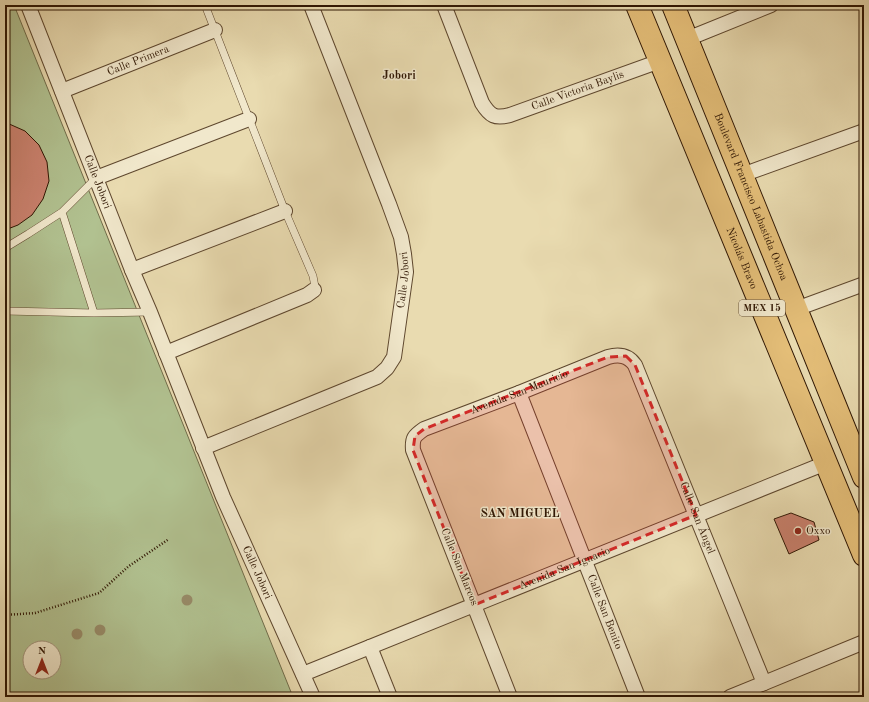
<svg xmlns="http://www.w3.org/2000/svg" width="869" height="702" font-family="'Old Standard TT',serif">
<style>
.green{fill:#b1c190;stroke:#706c4a;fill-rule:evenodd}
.building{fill:#ca816e;stroke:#2f1603}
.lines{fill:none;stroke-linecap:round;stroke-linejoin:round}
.lane-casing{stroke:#5e472e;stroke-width:8}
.street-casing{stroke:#5e472e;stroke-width:16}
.primary-casing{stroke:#2f1603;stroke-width:24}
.path{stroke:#2f1603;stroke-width:2.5;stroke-dasharray:1 2;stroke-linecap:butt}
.lane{stroke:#f1e8cc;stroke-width:7}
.street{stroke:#f1e8cc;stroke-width:14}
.primary{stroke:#e4be78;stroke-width:22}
.tree{fill:#988b68}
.marked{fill:#d62828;fill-opacity:0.2;stroke:#d62828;stroke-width:3;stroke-dasharray:8 5;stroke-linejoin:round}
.poi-dot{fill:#8f2418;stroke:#f1e8cc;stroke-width:1.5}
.labels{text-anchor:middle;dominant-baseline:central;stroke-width:3;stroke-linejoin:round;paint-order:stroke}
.shield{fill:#f1e8cc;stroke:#69553f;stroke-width:1}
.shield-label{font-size:10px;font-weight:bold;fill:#2f1603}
.street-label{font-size:11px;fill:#2f1603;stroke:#f1e8cc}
.poi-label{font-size:11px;fill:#2f1603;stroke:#f1e8cc;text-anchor:start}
.neighbourhood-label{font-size:12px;font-weight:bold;fill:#2f1603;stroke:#f1e8cc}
</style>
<rect width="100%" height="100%" fill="#e9dbb0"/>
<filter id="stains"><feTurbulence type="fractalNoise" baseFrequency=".005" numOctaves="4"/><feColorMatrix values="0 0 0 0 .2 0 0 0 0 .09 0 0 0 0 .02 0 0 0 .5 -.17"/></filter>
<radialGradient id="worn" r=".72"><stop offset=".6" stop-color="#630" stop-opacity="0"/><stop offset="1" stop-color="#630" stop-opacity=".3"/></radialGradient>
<path class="green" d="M5,5H14L293,697H5ZM30,648H54V672H30Z"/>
<path class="building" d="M5,123H7L25,131L39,145L47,162L49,181L43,199L32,215L18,225L5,230Z
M791,513L814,522L819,540L789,554L774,519Z"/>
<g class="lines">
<g class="lane-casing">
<path id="lane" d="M205,5L285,211L313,276L315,287L314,290
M62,212L94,313
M5,248L28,234L62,212L96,178
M5,311L94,313L150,312"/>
</g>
<g class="street-casing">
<g id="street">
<path id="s1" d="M28,5L132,270L150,312L223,497L313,697"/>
<path id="s2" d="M444,5L482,103C490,116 495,119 510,115L660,61"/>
<path d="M687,39L771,5"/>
<path id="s3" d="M62,91L215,30"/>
<path d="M742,175L864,131"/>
<path d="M96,178L249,119"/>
<path d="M132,270L285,211"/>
<path d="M796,309L864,284"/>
<path d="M166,353L307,295L314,290"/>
<path id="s4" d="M519,393L638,697"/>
<path id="s5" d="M203,448L377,377L387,368L394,357L406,272L404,254L401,237L389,204L311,5"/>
<path d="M370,647L390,697"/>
<path id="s6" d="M303,674L826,463"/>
<path id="s7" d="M510,697L413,450C412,438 414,436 424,429L519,393L608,357C619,354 628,355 635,365L764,683"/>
<path d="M730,697L864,642"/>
</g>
</g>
<g class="primary-casing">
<g id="primary">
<path id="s8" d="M637,5L864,555"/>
<path id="s9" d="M673,5L864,477"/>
</g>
</g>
<path class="path" d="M5,615L35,613L99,593L129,566L169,539"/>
<use href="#lane" class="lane"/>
<use href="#street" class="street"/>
<use href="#primary" class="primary"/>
</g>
<g class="tree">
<circle cx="187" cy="600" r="5.5"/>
<circle cx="100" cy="630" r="5.5"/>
<circle cx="77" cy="634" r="5.5"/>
</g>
<path class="marked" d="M626,356L635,365L696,515L474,605L413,450L415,436L424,429L608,357Z"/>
<circle class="poi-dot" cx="798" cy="531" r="4"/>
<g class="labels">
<rect class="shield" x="739" y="300" width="46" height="16" rx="3"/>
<g class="shield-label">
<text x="762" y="308">MEX 15</text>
</g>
<g class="street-label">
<text stroke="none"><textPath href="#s3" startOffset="82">Calle Primera</textPath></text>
<text stroke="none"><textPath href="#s2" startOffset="211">Calle Victoria Baylis</textPath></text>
<text stroke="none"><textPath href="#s1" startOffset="190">Calle Jobori</textPath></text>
<text stroke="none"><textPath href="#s9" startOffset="207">Boulevard Francisco Labastida Ochoa</textPath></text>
<text stroke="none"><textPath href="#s8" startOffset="274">Nicolás Bravo</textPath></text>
<text stroke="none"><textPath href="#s5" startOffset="292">Calle Jobori</textPath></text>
<text stroke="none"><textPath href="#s7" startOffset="393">Avenida San Mauricio</textPath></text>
<text stroke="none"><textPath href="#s7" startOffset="684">Calle San Ángel</textPath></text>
<text transform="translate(459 567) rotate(68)">Calle San Marcos</text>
<text stroke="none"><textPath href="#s6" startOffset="282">Avenida San Ignacio</textPath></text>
<text stroke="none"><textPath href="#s1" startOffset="612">Calle Jobori</textPath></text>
<text stroke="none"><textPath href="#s4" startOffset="235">Calle San Benito</textPath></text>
</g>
<g class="poi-label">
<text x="806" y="531">Oxxo</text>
</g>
<g class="neighbourhood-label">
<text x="399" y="76">Jobori</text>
<text x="520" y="514">SAN MIGUEL</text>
</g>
</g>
<rect width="869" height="702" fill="none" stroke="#e9dbb0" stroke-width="20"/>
<rect x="6" y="6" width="857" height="690" fill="none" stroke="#2f1603" stroke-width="2"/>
<rect x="10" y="10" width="849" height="682" fill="none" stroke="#2f1603"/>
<g transform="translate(42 660)"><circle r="19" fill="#f1e8cc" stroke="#a3947c"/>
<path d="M0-3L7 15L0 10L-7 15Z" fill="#8f2418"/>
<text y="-6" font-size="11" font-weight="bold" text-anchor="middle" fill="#2f1603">N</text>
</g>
<rect width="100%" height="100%" filter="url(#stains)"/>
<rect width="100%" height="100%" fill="url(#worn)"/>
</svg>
